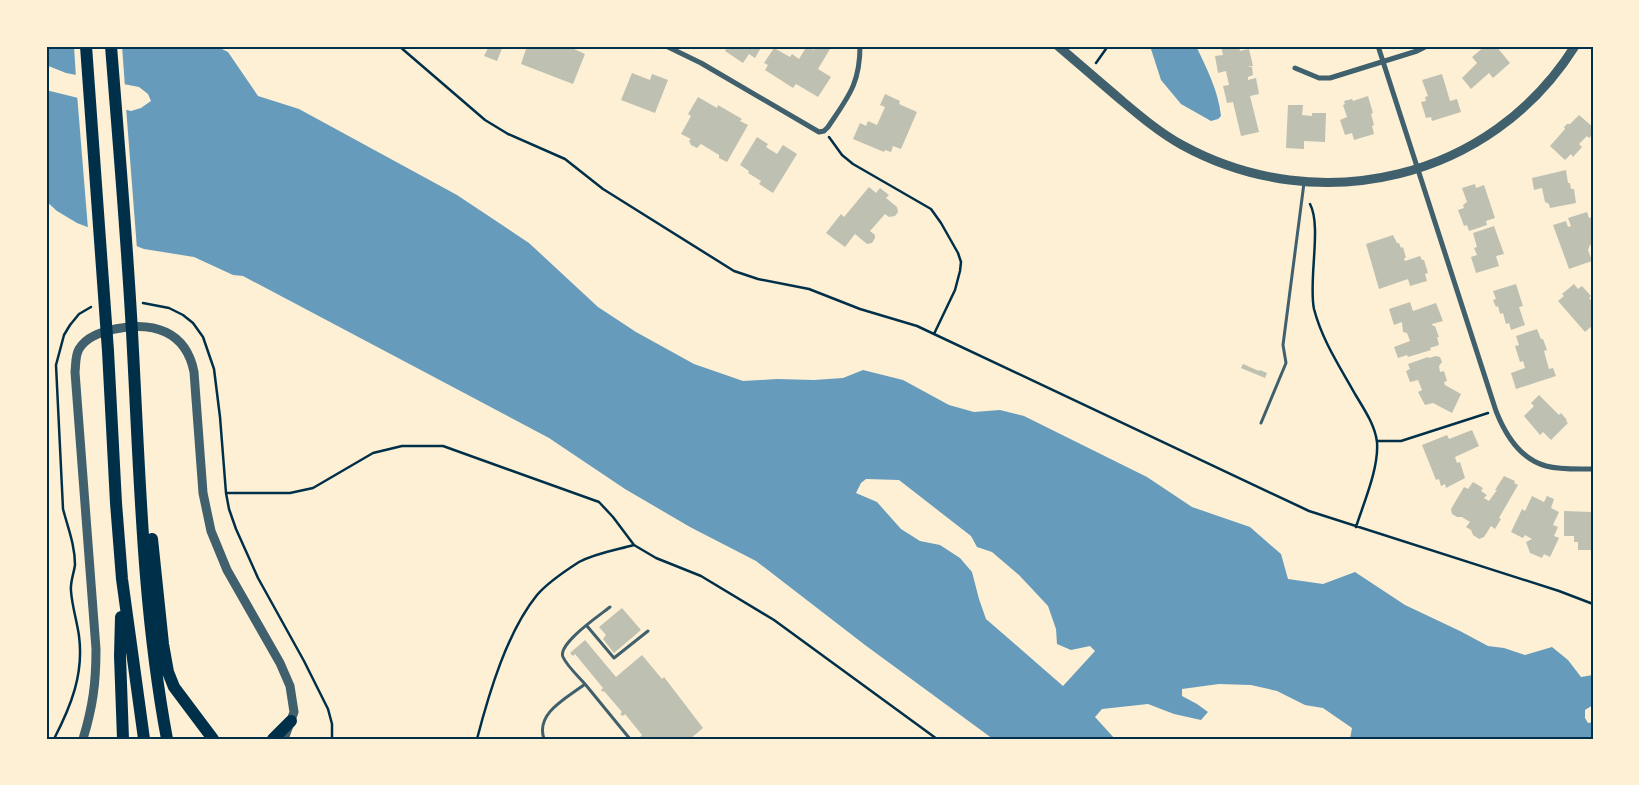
<svg xmlns="http://www.w3.org/2000/svg" width="1639" height="785" font-family="'Alegreya Sans',sans-serif">
<style>
.water{fill:#669bbc;fill-rule:evenodd}
.pier{fill:#fdf0d5}
.building{fill:#bec0b2}
.lines{fill:none;stroke-linecap:round;stroke-linejoin:round}
.path{stroke:#003049;stroke-width:2.5}
.service{stroke:#3f606c;stroke-width:3}
.minor{stroke:#3f606c;stroke-width:5}
.tertiary{stroke:#3f606c;stroke-width:9}
.motorway{stroke:#003049;stroke-width:12}
.neatline{fill:none;stroke:#003049;stroke-width:2}
</style>
<rect width="100%" height="100%" fill="#fdf0d5"/>
<path class="water" d="M46,46H216L228,52L258,96L299,109L457,195L529,243L598,307L636,332L694,364L743,381L777,379L814,380L843,378L863,370L903,380L949,405L974,412L1000,410L1024,416L1147,477L1192,507L1250,527L1281,554L1288,579L1323,584L1355,572L1405,605L1460,631L1488,646L1504,648L1525,655L1552,647L1568,660L1581,677L1593,675V705L1585,710V718L1588,723L1593,722V739H1350L1352,728L1323,708L1305,705L1277,691L1251,685L1219,684L1182,689V696L1197,704L1208,712L1201,720L1174,714L1148,704L1102,709L1095,717L1115,739H993L865,645L756,561L690,527L625,489L549,438L243,276L233,275L194,257L144,249L77,223L57,211L46,201V90L131,111L141,108L151,101L148,94L139,87L66,73L46,65ZM866,479L899,480L971,536L977,547L992,552L1019,575L1048,606L1056,629L1057,644L1071,650L1090,646L1095,651L1063,686L986,619L979,599L972,572L960,558L940,545L920,541L901,529L877,502L856,493L861,483Z
M1150,46H1196C1207,69 1218,90 1221,116L1218,119L1211,121L1181,104L1161,80Z"/>
<path class="pier" d="M74,46H122L125,87L76,78Z
M77,94L126,107L137,249L88,229Z"/>
<path class="building" d="M483,46H503L497,61L484,56L488,48Z
M527,46H575L574,49L585,54L573,84L521,64Z
M728,46H762L755,58L749,54L743,63L725,51Z
M807,46L814,50L816,46H826L830,49L818,69L831,77L818,97L796,84L793,88L765,70L768,65L764,63L774,48L790,57L792,54L799,59Z
M1221,46H1239L1240,51L1249,49L1253,66L1246,67H1252L1253,75L1248,77V80L1256,78L1259,94L1250,96L1259,132L1241,136L1233,102L1227,103L1223,86L1229,85L1226,71L1218,73L1215,56L1223,55Z
M1485,46H1496L1510,63L1493,78L1489,73L1471,89L1462,78L1477,63L1472,57Z
M632,73L650,80L652,74L668,80L655,113L621,100Z
M1442,74L1450,101L1457,99L1461,112L1432,121L1431,117L1426,118L1421,102L1426,101L1425,97L1428,96L1422,80Z
M885,94L900,101L899,104L917,112L901,149L893,146L891,152L885,150L884,152L853,139L860,123L866,126L868,121L877,125L885,107L880,105Z
M1368,96L1373,113L1371,114L1374,125L1372,126L1374,134L1354,140L1352,133L1345,135L1340,120L1347,117L1343,105L1345,104L1344,101L1352,99L1353,101Z
M698,97L717,108L718,105L742,119L740,121L748,125L727,162L719,158V155L701,144L697,148L691,145L689,141L691,139L681,134L691,116L688,114Z
M1288,105H1303L1302,115L1312,116V113H1326L1325,142L1304,141V149L1286,148Z
M1579,115L1593,127V134L1589,138L1587,136L1579,144L1582,147L1573,157L1571,154L1565,160L1550,146L1565,129L1564,127L1567,124H1570Z
M757,137L768,144L766,147L777,154L783,145L797,154L773,193L759,184L761,181L748,173L749,171L740,165Z
M1566,170L1568,183H1570L1571,189H1574L1576,203L1550,208L1549,204L1545,202L1542,188L1534,190L1532,178Z
M1475,184L1476,188L1484,185L1495,218L1486,221L1487,225L1469,231L1467,225L1464,226L1458,210L1464,208L1463,205L1467,202L1462,188Z
M869,187L876,193L880,188L889,195L886,198L897,207L898,212L895,216L889,217L885,214L870,231L875,235V238L872,243L867,244L855,234L845,247L826,233L841,214L844,217Z
M1587,212L1589,218L1592,217L1593,219V244L1590,245L1588,250L1592,261L1569,269L1553,225L1566,221L1568,227L1571,226L1568,218Z
M1494,226L1504,254L1496,256L1499,266L1476,273L1471,257L1477,255L1474,248L1477,247L1473,233Z
M1393,235L1397,243H1399L1401,248L1403,247L1406,258H1404L1405,261L1420,256L1422,260H1424L1428,273L1425,274L1427,281L1410,286L1408,279L1379,289L1366,244Z
M1516,284L1523,306L1519,307L1525,325L1511,330L1509,323L1506,324L1503,313L1500,314L1498,306L1496,307L1493,300L1496,299L1493,291Z
M1574,284L1578,289L1582,286L1591,296L1589,298L1593,302V325L1585,332L1558,301L1564,296L1562,294Z
M1410,302L1413,311L1436,303L1443,321L1432,324L1433,326H1435L1439,337H1437L1439,345L1430,348L1431,350L1408,357L1407,355L1398,358L1394,347L1410,341L1407,333L1403,332L1402,322L1394,325L1389,309Z
M1537,329L1541,339H1543L1547,350L1544,351L1549,369L1553,368L1556,376L1516,389L1511,373L1525,368L1523,361L1520,362L1515,346L1519,345L1516,336Z
M1436,356L1440,357L1442,362L1439,366L1440,372L1444,371L1447,381L1444,382L1445,385L1461,394L1452,413L1433,403L1425,405L1418,392L1422,390L1418,380L1410,382L1406,371L1410,369L1408,364L1428,357L1429,358Z
M1243,364L1259,371L1260,370L1267,373L1265,378L1241,368Z
M1539,395L1559,415L1561,413L1567,420L1566,421L1568,423L1551,440L1543,432L1540,435L1524,416L1534,406L1531,403Z
M1472,430L1479,446L1455,457L1457,463L1460,462L1465,478L1446,488L1445,484L1441,486L1439,479L1436,480L1422,445L1447,435L1449,439Z
M1504,476L1515,481L1514,483L1518,485L1499,518L1501,519L1495,529L1491,526L1484,537L1479,539L1473,535L1471,530L1466,527L1470,522L1462,517H1457L1452,514L1451,509L1464,487L1468,489L1473,482L1483,488L1481,491L1487,495L1484,498L1489,501L1497,490H1495Z
M1532,496L1544,502L1547,496L1554,499L1551,508L1559,512L1553,525L1558,527L1554,536L1559,538L1550,557L1544,554L1542,558L1530,553L1526,542L1532,539L1525,535L1523,538L1511,532L1522,509L1525,511Z
M1564,511L1592,512L1593,550H1578V542H1574V536H1564Z
M622,608L641,630L614,653L603,639L606,635L599,627Z
M585,640L616,677L642,655L662,679L664,677L703,728L690,739H645L644,737L642,739L640,737L642,735L625,714L623,716L620,714L622,712L604,691L603,692L601,690L603,688L575,654L573,656L570,653Z"/>
<g class="lines">
<path class="path" d="M399,46L485,120L508,134L565,159L603,189L734,271L758,279L809,289L860,309L917,326L1309,511L1559,591L1593,604
M1096,63L1108,46
M829,137L842,155L853,164L931,209L941,223L958,253L961,262L960,271L955,290L934,334
M1310,204C1322,226 1308,281 1314,309C1322,340 1340,367 1355,394C1364,409 1375,425 1377,442C1379,468 1364,502 1356,527
M143,303L169,308L183,315L193,323L203,337L214,369L220,417L226,493L229,509L236,529L258,578L304,661L328,709L332,724V739
M1377,441H1401L1488,413
M226,493H290L313,488L373,453L402,446H443L599,502L613,517L634,545
M54,739C71,706 84,674 79,636C77,621 72,606 71,591C70,582 74,573 75,565C75,545 68,528 63,509L56,365L64,335L70,325L79,314L91,307
M477,739C489,693 507,632 537,595C548,582 565,571 579,562C596,553 616,550 634,545L656,558L701,576L774,620L937,739"/>
<path class="service" d="M1261,423L1286,363L1283,345L1304,183
M587,626L614,658L648,631
M585,684C578,676 567,666 563,657C557,644 600,615 610,607
M544,739C535,713 567,698 585,684L630,739"/>
<path class="minor" d="M666,46L701,63L819,132L824,131L828,127C848,97 860,84 860,46
M1378,46L1496,411C1505,434 1520,459 1546,466C1561,470 1578,469 1593,469
M1295,68L1319,78H1330L1417,51L1427,46"/>
<path class="tertiary" d="M1058,46C1079,64 1100,82 1121,100C1140,116 1160,133 1182,145C1319,220 1491,180 1575,46
M83,739C93,706 96,683 96,649L75,372C76,364 75,356 79,349C87,336 100,333 115,329C153,321 186,331 194,372L203,493L211,531L227,570L280,663L290,686L294,712L284,739"/>
<path class="motorway" d="M86,46L108,351L116,503L122,579L144,739
M111,46C119,148 128,250 133,351C140,481 143,611 167,739
M152,539L163,644L168,672L174,687L213,739
M121,617L120,656L123,739
M273,739L291,721"/>
</g>
<rect width="1639" height="785" fill="none" stroke="#fdf0d5" stroke-width="95"/>
<rect x="48" y="48" width="1544" height="690" class="neatline"/>
</svg>
